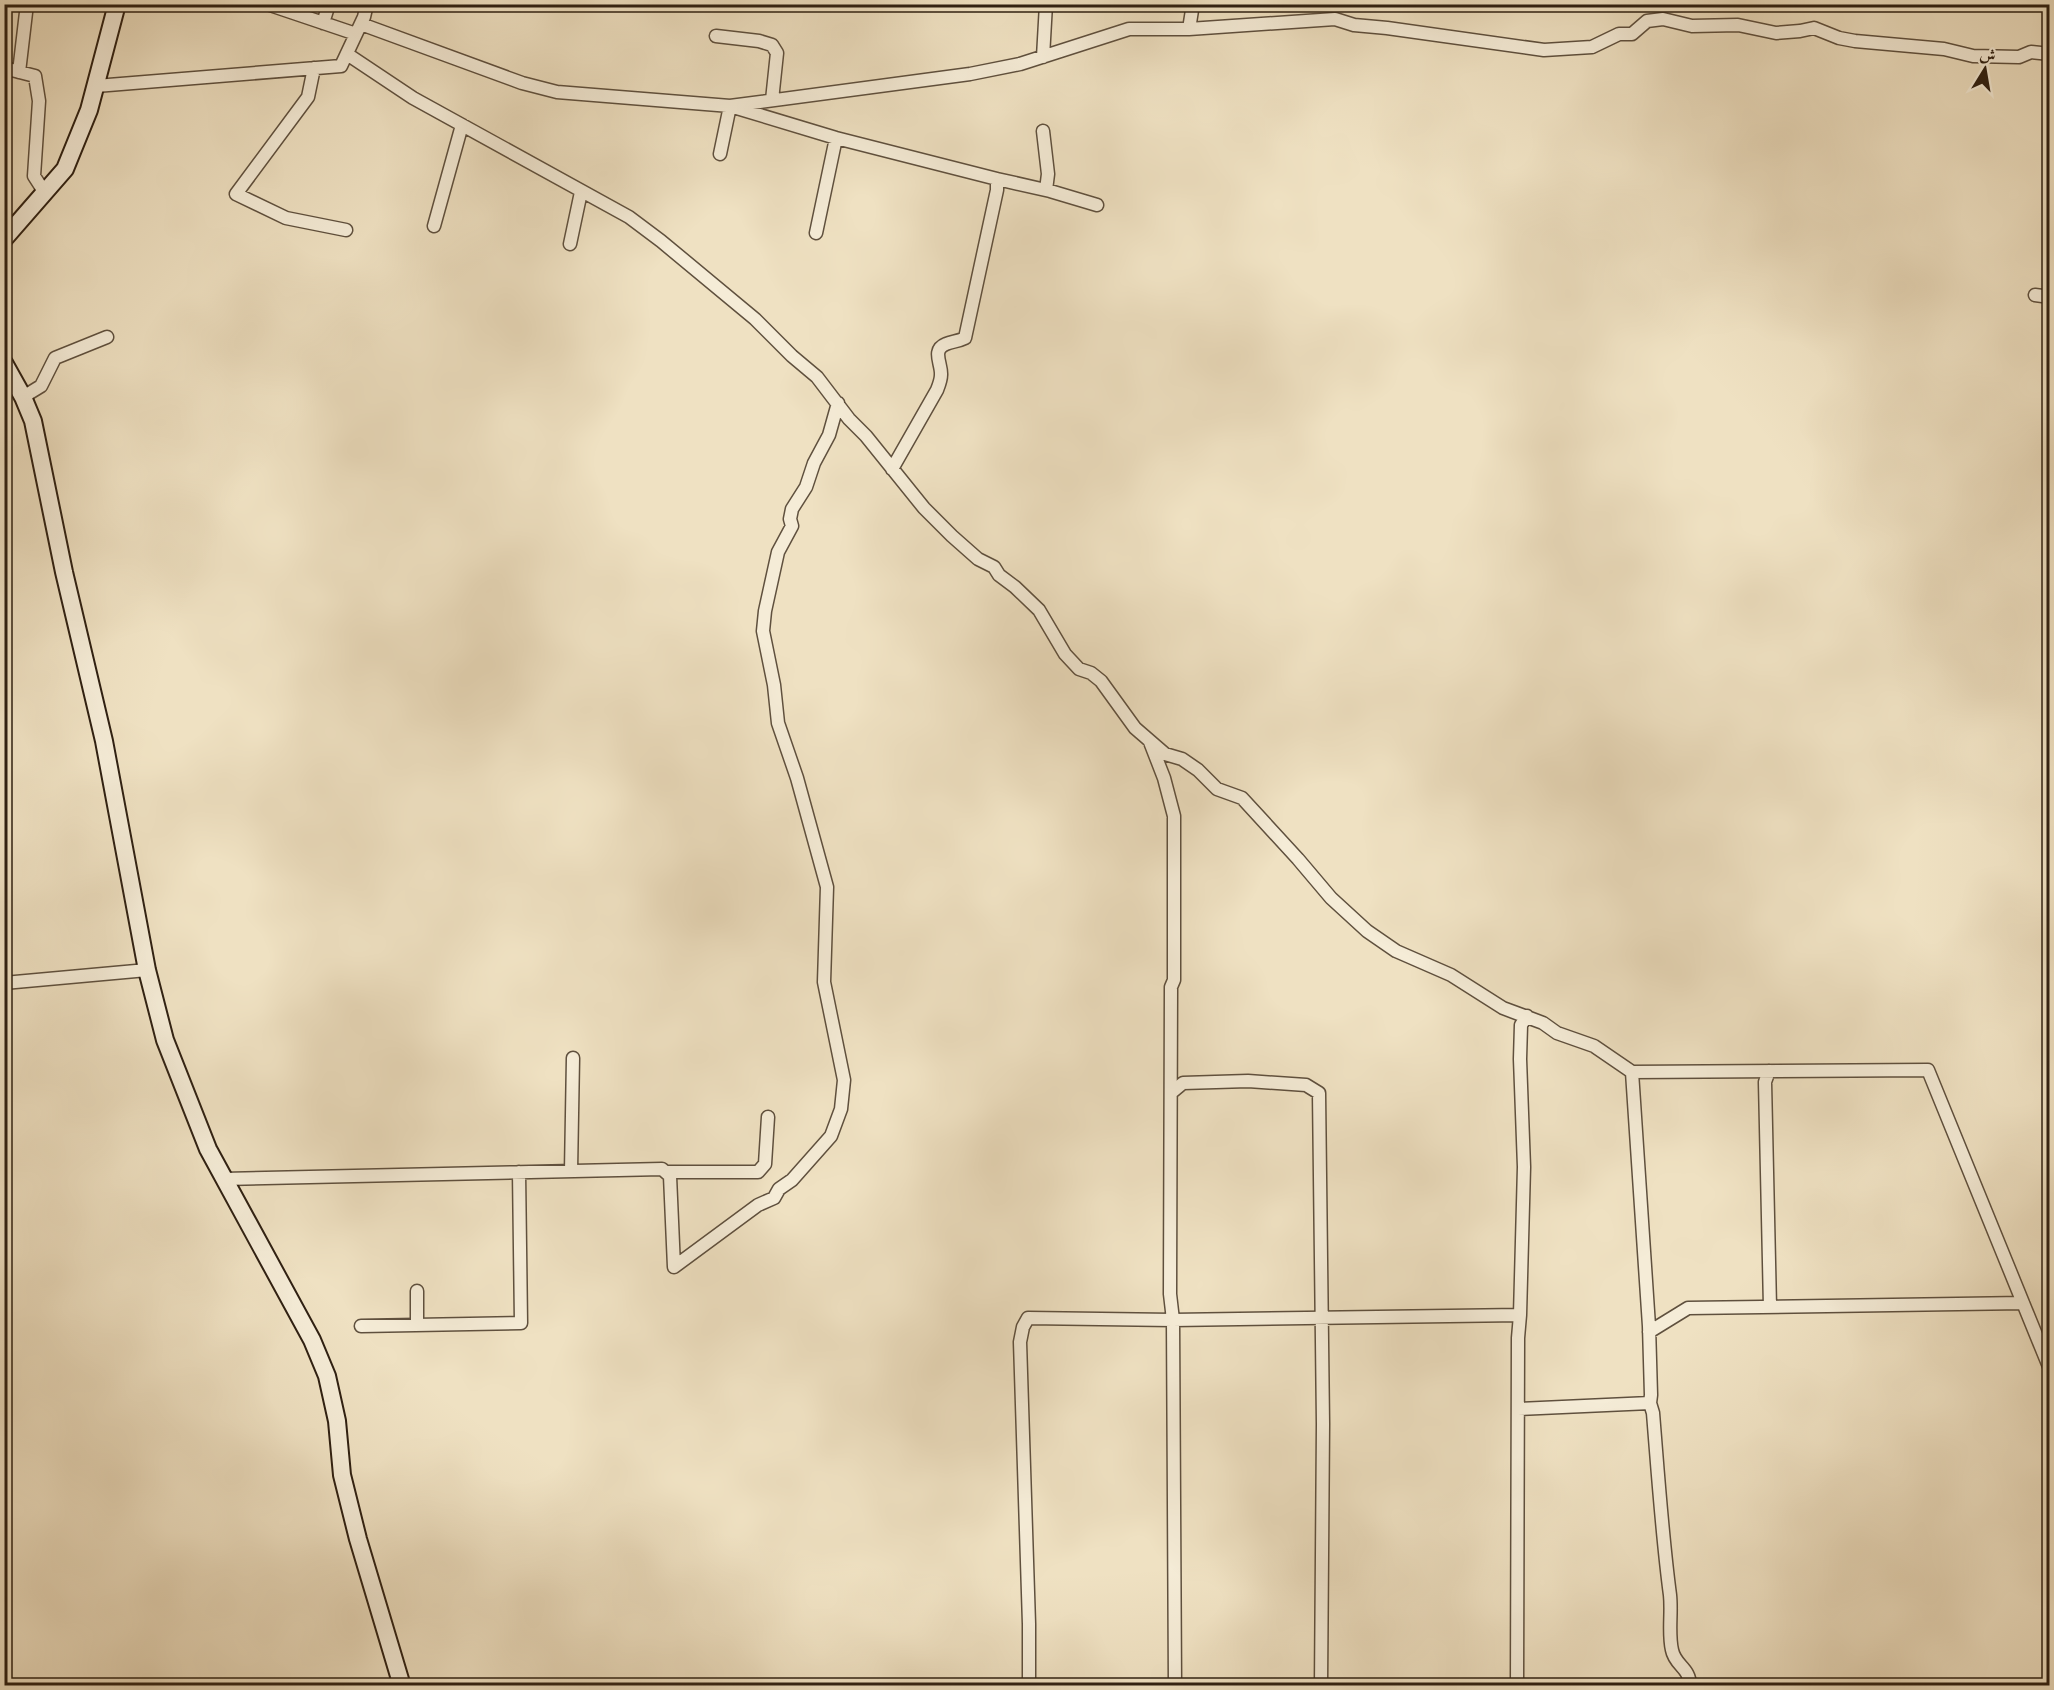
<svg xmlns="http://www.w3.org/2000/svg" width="2054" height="1690" font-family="'Libre Bodoni',Amiri,serif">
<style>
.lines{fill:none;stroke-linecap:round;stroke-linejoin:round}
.street-casing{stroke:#5f503e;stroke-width:15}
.secondary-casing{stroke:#2f2012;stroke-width:20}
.street{stroke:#f5ecd7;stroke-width:12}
.secondary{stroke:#f5ecd7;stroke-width:16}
</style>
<rect width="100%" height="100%" fill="#efe1c2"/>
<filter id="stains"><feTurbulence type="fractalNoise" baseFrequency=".00333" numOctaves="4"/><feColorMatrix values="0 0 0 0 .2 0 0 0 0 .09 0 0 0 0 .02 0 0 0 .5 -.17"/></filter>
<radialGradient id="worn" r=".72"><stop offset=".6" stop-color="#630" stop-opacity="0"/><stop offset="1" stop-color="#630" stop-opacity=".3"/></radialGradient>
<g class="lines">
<g class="street-casing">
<path id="street" d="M267,4L356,34
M323,23L329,4
M361,24L522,83L557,92L730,106L970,74L1020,64L1129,29H1189L1193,4
M1189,29L1335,19L1354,25L1387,28L1544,50L1592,47L1619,34H1632L1647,21L1663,19L1692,26L1738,25L1776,33L1800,31L1814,28L1839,38L1855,41L1944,49L1973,56L2019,57L2031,52L2050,54
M716,36L759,41L772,45L777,53L772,100
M347,54L413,98L629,217L661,241L755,319L792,356L817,377L849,419L866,436L924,508L952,536L978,559L994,567L999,575L1015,587L1039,610L1065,654L1079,669L1091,673L1101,681L1135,728L1165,754L1182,759L1198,770L1217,789L1242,798L1298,859L1331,898L1367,931L1396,951L1451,975L1503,1008L1543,1023L1557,1033L1594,1046L1632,1072
M1043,57L1046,4
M4,68L35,76L39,101L34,176L45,193
M314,68L308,97L236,194L286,218L346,230
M19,72L27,4
M96,86L341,66L364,17L367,4
M1043,131L1048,174L1046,190
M720,154L730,106L836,138L997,179V190L965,338C957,342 952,341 946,344C931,350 942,364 941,375C941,380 939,385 937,390L892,469
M997,179L1050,191L1097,205
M434,226L462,125
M816,233L836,138
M570,244L581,192
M2035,295L2050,297
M23,397L41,386L55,358L107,337
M1150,742L1164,778L1174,816V980L1171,987L1170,1294L1173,1320L1520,1315L1518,1338L1517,1686
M4,983L147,970
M1769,1071L1765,1082L1770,1307
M1171,1093L1183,1083L1248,1081L1306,1085L1319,1093L1323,1424L1321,1686
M571,1171L573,1058
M666,1172H758L765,1164L768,1117
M224,1179L662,1169L670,1176L674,1267
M674,1267L758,1205L774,1198L779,1189L792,1180L831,1136L841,1109L844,1080L824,982L827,887L797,778L778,723L774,685L763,631L765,611L778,552L792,526L790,519L792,509L806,487L814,463L829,435L838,403
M1520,1315L1524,1167L1520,1059L1521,1025L1527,1016
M417,1325V1291
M361,1326L521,1323L519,1172
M1649,1332L1688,1308L2023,1303
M1650,1403L1651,1395L1649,1326L1632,1072L1928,1070L2050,1369
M1518,1409L1650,1403L1653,1413C1658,1474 1662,1535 1670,1595C1672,1613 1668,1633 1672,1650C1675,1666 1690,1667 1690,1686
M1029,1686V1624L1020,1342L1023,1327L1028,1318L1173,1320L1175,1686"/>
</g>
<g class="secondary-casing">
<path id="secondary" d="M4,239L65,169L89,110L117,4
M4,363L23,397L33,421L64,572L104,741L147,970L165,1040L208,1149L312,1340L327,1376L337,1421L342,1475L358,1539L402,1686"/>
</g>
<use href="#street" class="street"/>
<use href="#secondary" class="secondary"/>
</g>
<rect width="2054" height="1690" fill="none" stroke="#efe1c2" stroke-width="24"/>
<rect x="6" y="6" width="2042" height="1678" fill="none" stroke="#2f2012" stroke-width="3"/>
<rect x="12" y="12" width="2030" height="1666" fill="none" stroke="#2f2012" stroke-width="1.5"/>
<g transform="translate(1985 69) rotate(11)" stroke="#f5ecd7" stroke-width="4.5" paint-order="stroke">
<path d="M0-4.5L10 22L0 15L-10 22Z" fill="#2f2012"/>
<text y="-9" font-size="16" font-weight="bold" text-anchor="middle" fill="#2f2012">ش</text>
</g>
<rect width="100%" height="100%" filter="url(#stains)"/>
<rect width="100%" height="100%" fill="url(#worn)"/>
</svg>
